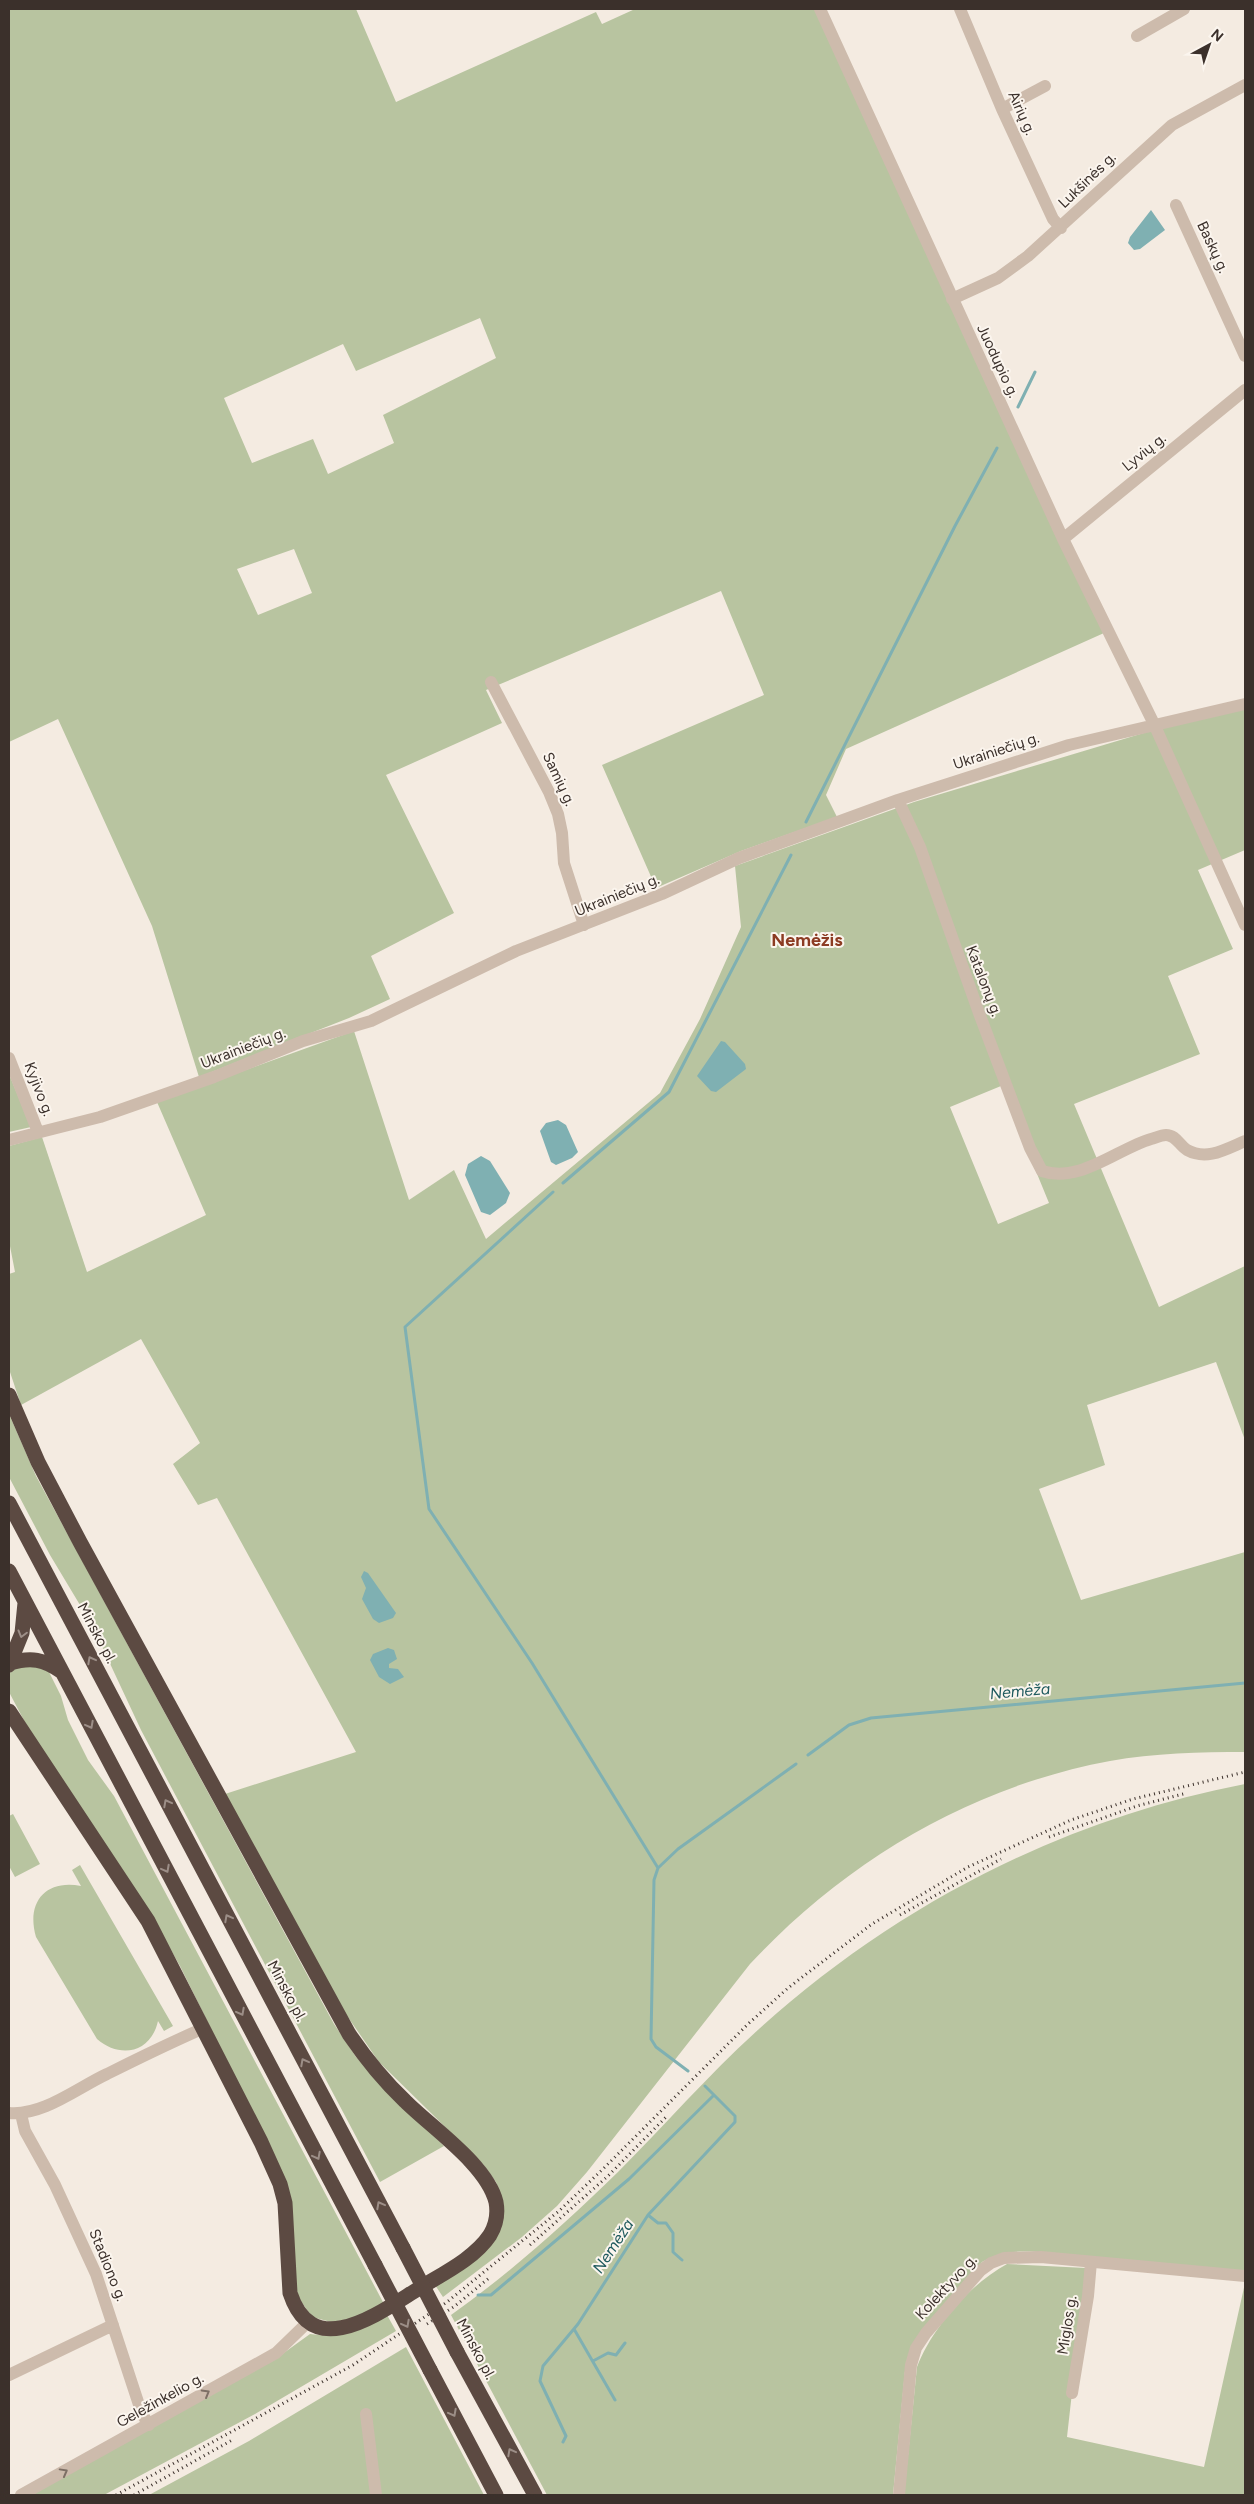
<svg xmlns="http://www.w3.org/2000/svg" width="1254" height="2504" font-family="Figtree,sans-serif">
<style>
.green{fill:#b8c4a0;fill-rule:evenodd}
.water{fill:#7fb0b2}
.lines{fill:none;stroke-linecap:round;stroke-linejoin:round}
.stream{stroke:#7fb0b2;stroke-width:3}
.minor{stroke:#cdbbac;stroke-width:12}
.highway{stroke:#5c4a42;stroke-width:15}
.rail{stroke:#3b302b;stroke-width:3;stroke-dasharray:1 4;stroke-linecap:butt}
.highway-bridge{stroke:#5c4a42;stroke-width:15}
.oneway{stroke:#9c8e87}
.oneway2{stroke:#7d6f65}
.labels{text-anchor:middle;dominant-baseline:central;stroke-width:4;stroke-linejoin:round;paint-order:stroke}
.street-label{font-size:15px;fill:#3b302b;stroke:#fbf5ee}
.water-label{font-size:16px;font-style:italic;fill:#1f5a5e;stroke:#fbf5ee}
.quarter-label{font-size:18px;font-weight:bold;fill:#8c3b22;stroke:#fbf5ee}
</style>
<rect width="100%" height="100%" fill="#f4ebe1"/>
<path class="green" d="M9,9H356L396,102L596,12L602,24L635,9H818L1104,633L846,749L826,795L837,817L741,851L656,888L602,765L764,695L721,591L486,690L502,723L386,775L454,913L371,956L390,999L349,1018L199,1077L152,926L58,719L9,742ZM480,318L496,358L383,415L394,443L328,474L313,439L252,463L224,398L343,344L356,371ZM294,549L312,593L258,615L237,569Z
M1245,709V850L1198,870L1233,949L1168,976L1200,1054L1074,1104L1159,1307L1245,1266V1440L1216,1362L1087,1405L1105,1465L1039,1489L1081,1600L1245,1552V1752C1200,1752 1154,1753 1110,1761C970,1787 846,1861 750,1964L587,2172L557,2206L522,2237L443,2297L435,2285L475,2260L502,2199L496,2182L483,2164L379,2062L343,2010L225,1794L356,1752L217,1498L198,1505L173,1464L200,1443L141,1339L21,1405L9,1369V1274L15,1272L9,1241V1146L42,1137L87,1272L206,1215L157,1102L354,1031L409,1200L454,1170L486,1239L660,1093L700,1019L741,927L735,866L914,802L1147,732ZM1001,1086L1049,1203L998,1224L950,1107Z
M9,1074L31,1127L9,1132Z
M9,1414L36,1476L334,2024L356,2057L444,2146L380,2182L141,1730L92,1625L50,1555L9,1477Z
M29,1662L49,1672L61,1696L68,1720L88,1760L114,1796L384,2304L358,2318L331,2322L312,2317L298,2297L276,2161L180,1966L146,1906L28,1728L9,1692V1674L15,1667Z
M1245,1784V2271L1038,2252C1015,2251 1002,2251 982,2262L905,2371L893,2495H547L451,2315C510,2273 566,2223 618,2172C665,2125 709,2074 759,2029C896,1905 1063,1819 1245,1784Z
M13,1814L40,1864L15,1877L9,1866V1816Z
M80,1865L173,2026L164,2031L158,2021C151,2053 120,2059 97,2039L36,1937C26,1903 45,1879 81,1886L72,1870Z
M1007,2264L1086,2268L1067,2437L1204,2467L1245,2283V2495H904L917,2367C932,2328 970,2284 1007,2264Z
M387,2315L396,2331L255,2414L104,2495H31L274,2360L310,2334L328,2336Z
M406,2347L484,2495H149L249,2441Z"/>
<path class="water" d="M1151,210L1165,230L1140,249L1134,250L1128,243L1130,237Z
M721,1041L725,1042L745,1064L746,1069L716,1092L711,1091L697,1076Z
M558,1120L566,1125L578,1152L572,1158L556,1165L551,1162L540,1131L546,1123Z
M481,1156L490,1161L510,1193L506,1203L490,1215L481,1212L465,1175L468,1164Z
M364,1571L368,1573L396,1613L393,1618L379,1623L373,1619L362,1599L366,1588L361,1577Z
M388,1648L394,1650L397,1659L389,1664V1668L398,1669L404,1677L390,1684L379,1677L370,1660L373,1654Z"/>
<g class="lines">
<path class="stream" d="M1018,407L1035,372
M806,822L955,526L997,448
M563,1183L669,1092L791,855
M553,1192L405,1327L429,1509L532,1663L658,1868
M808,1755L849,1725L871,1718L1245,1683
M688,2071L656,2047L651,2039L654,1880L658,1868L678,1849L796,1764
M648,2215L658,2223H666L673,2233V2252L682,2260
M478,2295H491L629,2179L714,2095
M574,2329L615,2400
M593,2361L608,2353L616,2355L625,2343
M563,2442L566,2436L540,2381L543,2366L578,2324L648,2215L735,2122V2116L705,2086"/>
<path class="minor" d="M820,9L1063,539L1154,724L1245,925
M960,9L1002,109L1053,219L1061,228
M1137,36L1184,9
M1002,109L1045,86
M1176,205L1245,356
M952,299L998,278L1028,256L1172,125L1245,85
M1063,539L1245,390
M491,682L549,792L558,814L562,833L564,863L584,925
M898,800L920,847L979,1013L1030,1148L1042,1171C1079,1184 1117,1149 1151,1139C1155,1138 1161,1135 1166,1135C1176,1135 1179,1145 1187,1150C1207,1161 1226,1149 1245,1141
M9,1058L38,1132
M9,1140L100,1117L214,1077L303,1041L371,1021L516,951L662,894L739,858L898,800L1069,745L1245,704
M9,2113C43,2116 77,2088 107,2074C139,2058 172,2042 204,2028
M21,2114L25,2131L55,2185L96,2274L142,2414L149,2425
M9,2375L113,2325
M1072,2393L1088,2296L1091,2262
M366,2414L376,2495
M21,2495L276,2353L308,2322
M899,2495L911,2365L916,2348L926,2333L980,2271L991,2263L1004,2258L1041,2257L1245,2276"/>
<path class="highway" d="M9,1395L38,1462L80,1542L349,2034C366,2059 384,2081 405,2101C432,2128 487,2165 496,2202C498,2213 496,2225 490,2235C474,2259 442,2274 418,2289C379,2313 313,2363 290,2293L285,2203L280,2184L261,2142L148,1921L9,1711
M9,1503L403,2248
M9,1571L375,2265
M10,1663C31,1657 44,1659 62,1672
M9,1665L22,1633L25,1603
M457,2352L535,2495
M430,2370L496,2495"/>
<path class="rail" d="M1049,1837L1137,1806L1187,1793
M900,1915L1001,1859
M530,2245L608,2176L668,2115
M427,2324L455,2306L489,2278
M116,2495L353,2365L447,2302L559,2211L603,2169L748,2024L788,1988L872,1924L968,1867L1071,1820L1133,1799L1245,1772
M134,2495L234,2439"/>
<path class="highway-bridge" d="M403,2248L457,2352
M375,2265L430,2370"/>
</g>
<defs><path id="oneway-chevron" d="M-2-3.5L2.5 0L-2 3.5" fill="none" stroke-width="1.6" stroke-linecap="round" stroke-linejoin="round" transform="scale(1.25)"/></defs>
<g class="oneway">
<use href="#oneway-chevron" transform="translate(22 1634) rotate(105)"/>
<use href="#oneway-chevron" transform="translate(91 1660) rotate(-118)"/>
<use href="#oneway-chevron" transform="translate(90 1725) rotate(62)"/>
<use href="#oneway-chevron" transform="translate(167 1803) rotate(-118)"/>
<use href="#oneway-chevron" transform="translate(166 1869) rotate(62)"/>
<use href="#oneway-chevron" transform="translate(228 1918) rotate(-118)"/>
<use href="#oneway-chevron" transform="translate(241 2012) rotate(62)"/>
<use href="#oneway-chevron" transform="translate(304 2062) rotate(-118)"/>
<use href="#oneway-chevron" transform="translate(317 2156) rotate(62)"/>
<use href="#oneway-chevron" transform="translate(380 2205) rotate(-118)"/>
<use href="#oneway-chevron" transform="translate(406 2324) rotate(62)"/>
<use href="#oneway-chevron" transform="translate(453 2413) rotate(62)"/>
<use href="#oneway-chevron" transform="translate(511 2452) rotate(-118)"/>
</g>
<g class="oneway2">
<use href="#oneway-chevron" transform="translate(206 2393) rotate(-30)"/>
<use href="#oneway-chevron" transform="translate(64 2472) rotate(-29)"/>
</g>
<g class="labels">
<g class="street-label">
<text transform="translate(1022 113) rotate(66)">Airių g.</text>
<text transform="translate(1087 180) rotate(-44)">Lukšinės g.</text>
<text transform="translate(1213 247) rotate(65)">Baskų g.</text>
<text transform="translate(998 361) rotate(65)">Juodupio g.</text>
<text transform="translate(1144 452) rotate(-39)">Lyvių g.</text>
<text transform="translate(996 751) rotate(-18)">Ukrainiečių g.</text>
<text transform="translate(559 779) rotate(65)">Samių g.</text>
<text transform="translate(617 895) rotate(-22)">Ukrainiečių g.</text>
<text transform="translate(984 981) rotate(69)">Katalonų g.</text>
<text transform="translate(243 1048) rotate(-21)">Ukrainiečių g.</text>
<text transform="translate(39 1089) rotate(69)">Kyjivo g.</text>
<text transform="translate(97 1633) rotate(62)">Minsko pl.</text>
<text transform="translate(287 1991) rotate(62)">Minsko pl.</text>
<text transform="translate(108 2265) rotate(68)">Stadiono g.</text>
<text transform="translate(946 2287) rotate(-47)">Kolektyvo g.</text>
<text transform="translate(1067 2325) rotate(-81)">Miglos g.</text>
<text transform="translate(476 2349) rotate(62)">Minsko pl.</text>
<text transform="translate(160 2400) rotate(-29)">Geležinkelio g.</text>
</g>
<g class="water-label">
<text transform="translate(1020 1691) rotate(-5)">Nemėža</text>
<text transform="translate(613 2246) rotate(-57)">Nemėža</text>
</g>
<g class="quarter-label">
<text x="807" y="940">Nemėžis</text>
</g>
</g>
<rect width="1254" height="2504" fill="none" stroke="#3b302b" stroke-width="20"/>
<g transform="translate(1209 45) rotate(40)" stroke="#fbf5ee" stroke-width="4" paint-order="stroke">
<path d="M0-4L9 19L0 12L-9 19Z" fill="#3b302b"/>
<text y="-8" font-size="14" font-weight="bold" text-anchor="middle" fill="#3b302b">N</text>
</g>
</svg>
